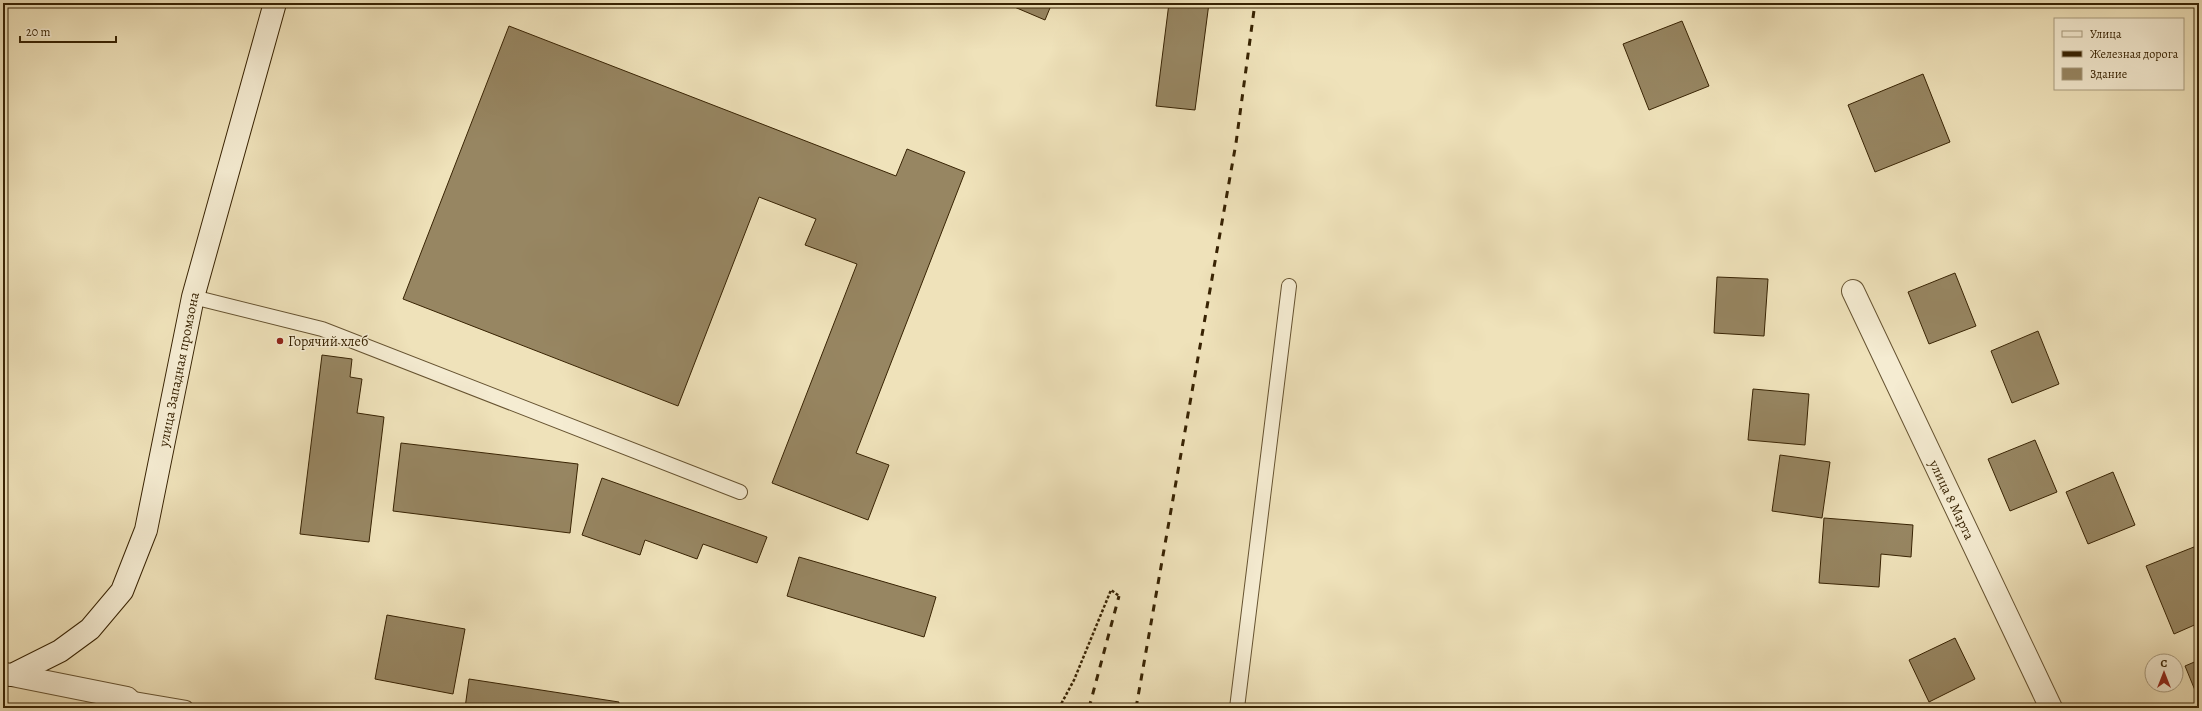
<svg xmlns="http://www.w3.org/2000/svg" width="2202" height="711" font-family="Alegreya,serif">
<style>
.building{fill:#978662;stroke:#382303}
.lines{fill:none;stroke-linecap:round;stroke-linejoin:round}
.lane-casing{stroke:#665331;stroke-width:16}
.street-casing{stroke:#665331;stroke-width:24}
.secondary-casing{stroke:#382303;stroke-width:24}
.path{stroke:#382303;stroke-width:2.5;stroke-dasharray:3 2;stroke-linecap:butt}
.lane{stroke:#f5ecd2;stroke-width:14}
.street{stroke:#f5ecd2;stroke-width:22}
.secondary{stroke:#f5ecd2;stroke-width:22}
.rail{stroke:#382303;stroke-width:3;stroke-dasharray:7 7;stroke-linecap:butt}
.poi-dot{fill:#8f2418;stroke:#f5ecd2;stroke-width:1.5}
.labels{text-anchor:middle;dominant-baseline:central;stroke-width:3;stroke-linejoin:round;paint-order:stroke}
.poi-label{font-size:14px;fill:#382303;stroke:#f5ecd2;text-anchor:start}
.street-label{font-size:14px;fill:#382303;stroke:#f5ecd2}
</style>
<rect width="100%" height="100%" fill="#efe2ba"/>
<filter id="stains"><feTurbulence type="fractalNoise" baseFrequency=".005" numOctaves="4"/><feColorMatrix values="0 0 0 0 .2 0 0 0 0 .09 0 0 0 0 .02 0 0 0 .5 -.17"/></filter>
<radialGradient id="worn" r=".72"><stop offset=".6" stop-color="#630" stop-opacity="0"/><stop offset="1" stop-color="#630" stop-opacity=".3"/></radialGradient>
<path class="building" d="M1005,3H1052L1045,20Z
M1169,3H1209L1195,110L1156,106Z
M1682,21L1709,86L1649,110L1623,44Z
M509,26L896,176L907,149L965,172L856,453L889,465L868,520L772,483L857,264L805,245L816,219L759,197L678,406L403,299Z
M1923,74L1950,142L1875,172L1848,105Z
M1955,273L1976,326L1929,344L1908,292Z
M1717,277L1768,279L1764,336L1714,333Z
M2038,331L2059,384L2012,403L1991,351Z
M322,355L352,359L350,377L362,379L357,413L384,417L369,542L300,534Z
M1753,389L1809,394L1805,445L1748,440Z
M2035,440L2057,492L2010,511L1988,459Z
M401,443L578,464L570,533L393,511Z
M1780,455L1830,462L1822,518L1772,511Z
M2113,472L2135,525L2088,544L2066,492Z
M602,478L767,537L757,563L703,544L697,559L645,540L640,555L582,535Z
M1824,518L1913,525L1911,557L1881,554L1879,587L1819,583Z
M2199,545V623L2174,634L2146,566Z
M799,557L936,597L924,637L787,596Z
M387,615L465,629L453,694L375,679Z
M1955,638L1975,679L1929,702L1909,660Z
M2199,660V700L2185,666Z
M469,679L619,702L618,708H465Z"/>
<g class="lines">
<g class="lane-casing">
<path id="lane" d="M193,297L322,329L740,492
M127,698L186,708
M1237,708L1289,286"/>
</g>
<g class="street-casing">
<g id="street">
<path id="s1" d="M1853,291L2051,708"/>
<path d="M12,675L127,698L137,708"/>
</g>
</g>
<g class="secondary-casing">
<g id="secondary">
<path id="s2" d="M3,674L12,675L60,651L90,629L122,591L146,530L193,297L275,3"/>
</g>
</g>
<path class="path" d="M1059,708L1074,680L1111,590L1119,596"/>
<use href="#lane" class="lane"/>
<use href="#street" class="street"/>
<use href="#secondary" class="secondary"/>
<path class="rail" d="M1089,708L1119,596
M1136,708L1236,143L1255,3"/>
</g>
<circle class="poi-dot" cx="280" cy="341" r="4"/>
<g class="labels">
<g class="poi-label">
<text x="288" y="341">Горячий хлеб</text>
</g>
<g class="street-label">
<text stroke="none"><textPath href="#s2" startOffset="379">улица Западная промзона</textPath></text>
<text stroke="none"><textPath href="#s1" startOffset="231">улица 8 Марта</textPath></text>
</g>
</g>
<rect width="2202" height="711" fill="none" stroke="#efe2ba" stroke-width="16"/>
<rect x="4" y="4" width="2194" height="703" fill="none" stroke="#382303" stroke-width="2"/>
<rect x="8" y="8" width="2186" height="695" fill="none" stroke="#382303"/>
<rect x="2054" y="18" width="130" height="72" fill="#f5ecd2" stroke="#a99c7f"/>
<rect x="2062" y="31" width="20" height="6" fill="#f5ecd2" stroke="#a99c7f"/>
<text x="2090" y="38" font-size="12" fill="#382303">Улица</text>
<rect x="2062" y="51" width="20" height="6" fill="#382303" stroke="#a99c7f"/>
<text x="2090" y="58" font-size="12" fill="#382303">Железная дорога</text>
<rect x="2062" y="68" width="20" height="12" fill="#978662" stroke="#a99c7f"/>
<text x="2090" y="78" font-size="12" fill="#382303">Здание</text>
<g transform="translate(2164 673)"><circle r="19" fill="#f5ecd2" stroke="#a99c7f"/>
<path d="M0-3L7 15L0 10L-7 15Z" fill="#8f2418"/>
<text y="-6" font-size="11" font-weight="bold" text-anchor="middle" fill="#382303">С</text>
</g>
<path d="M20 36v6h96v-6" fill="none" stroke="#382303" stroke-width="2"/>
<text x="26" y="36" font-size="12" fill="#382303" stroke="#f5ecd2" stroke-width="3" paint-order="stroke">20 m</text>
<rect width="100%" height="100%" filter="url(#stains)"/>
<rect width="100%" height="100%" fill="url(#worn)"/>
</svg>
